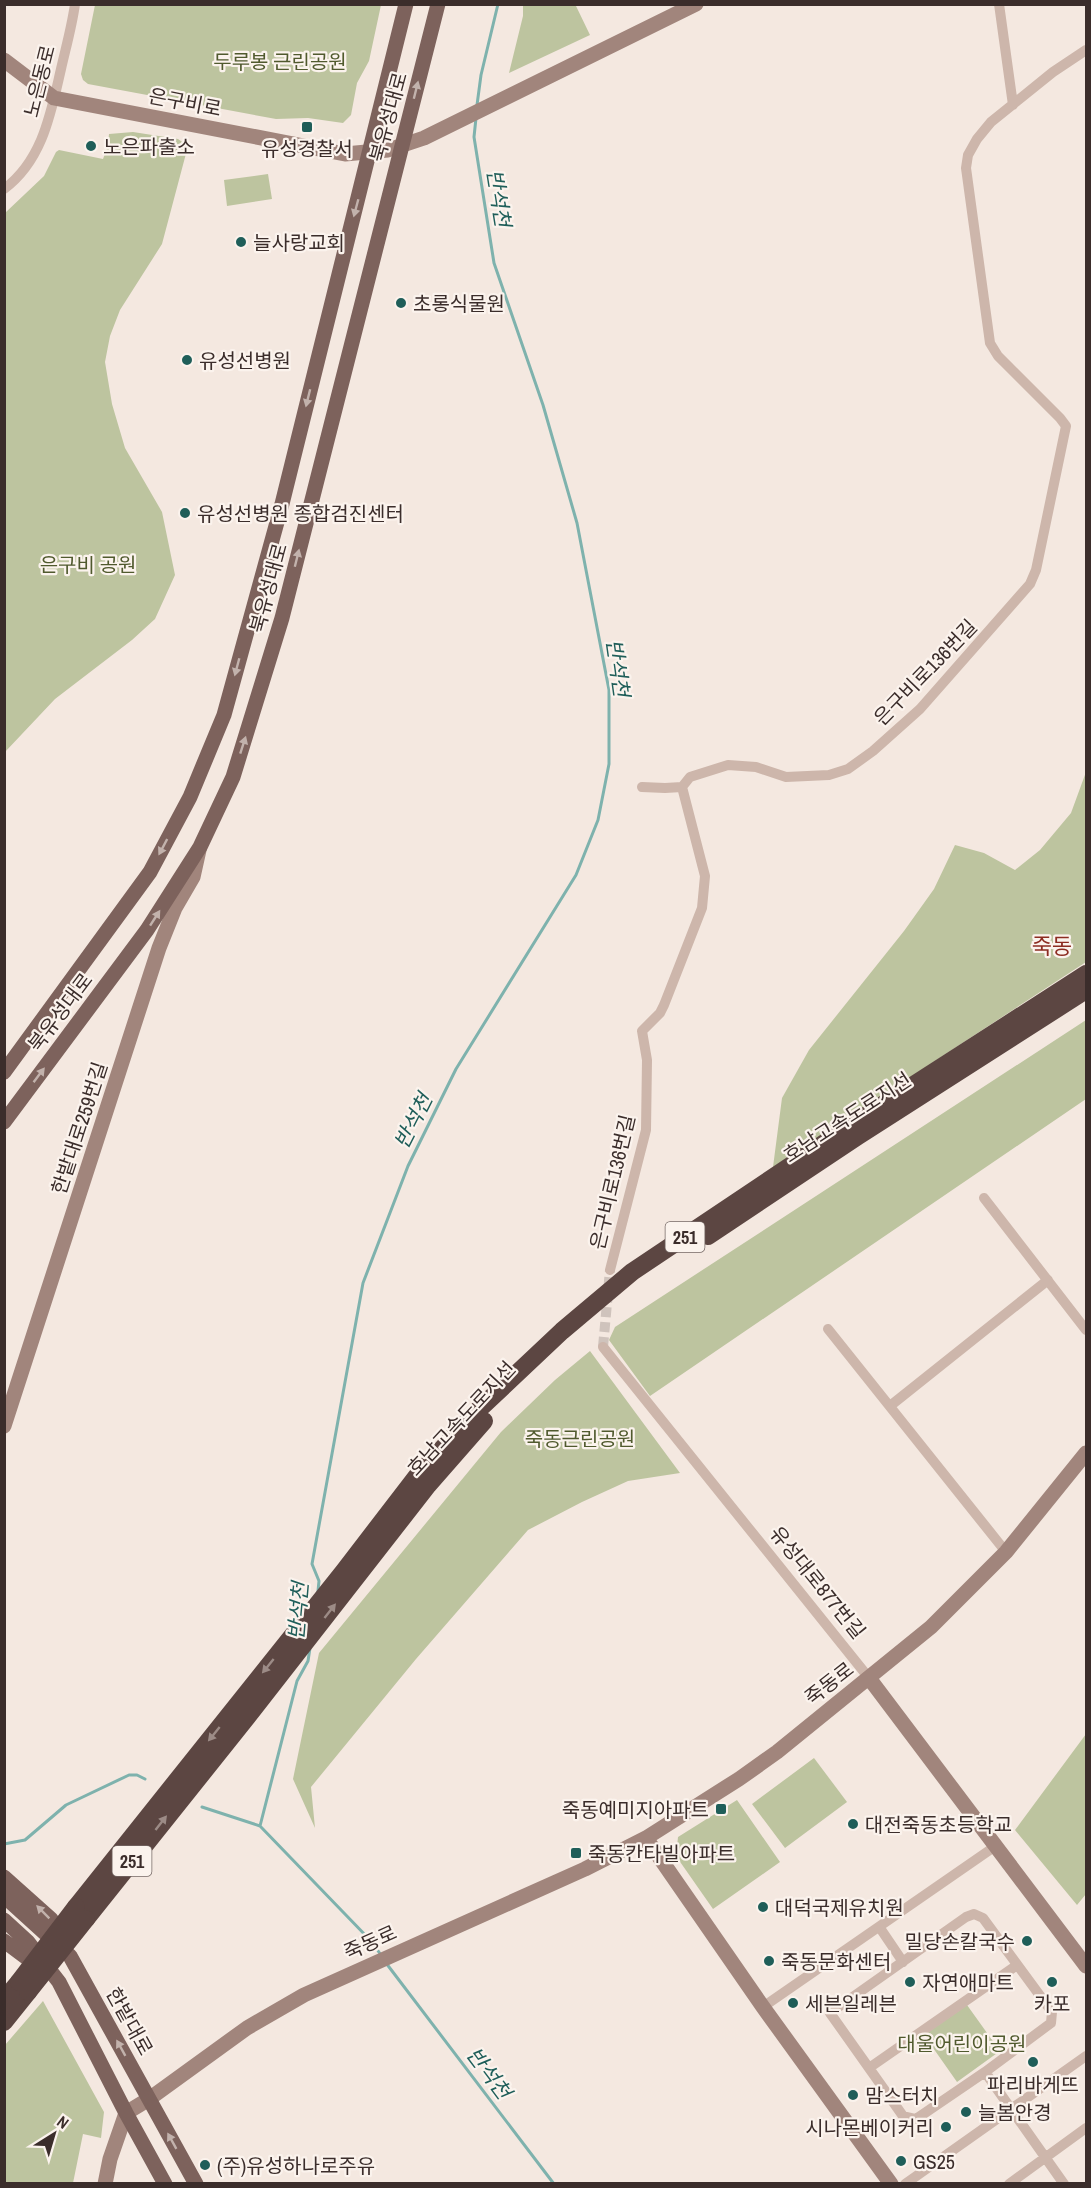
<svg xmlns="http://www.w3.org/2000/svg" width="1091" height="2188" font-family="'Archivo Narrow','Noto Sans KR',sans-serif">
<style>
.green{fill:#bdc49f}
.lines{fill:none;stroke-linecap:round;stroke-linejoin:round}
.stream{stroke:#7eb2ad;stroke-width:3}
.street-tunnel{stroke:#cfc3bc;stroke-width:10;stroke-dasharray:10 5;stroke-linecap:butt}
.street{stroke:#cdb6ab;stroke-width:10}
.secondary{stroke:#a1857c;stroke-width:15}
.primary{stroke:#7d625c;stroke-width:15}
.highway{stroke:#5c4642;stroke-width:18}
.highway-bridge{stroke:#5c4642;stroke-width:18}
.oneway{fill:#c2b2ac}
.oneway2{fill:#9c8b86}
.poi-dot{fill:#1f5e59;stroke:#fbf3ed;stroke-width:2}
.labels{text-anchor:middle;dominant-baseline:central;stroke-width:4.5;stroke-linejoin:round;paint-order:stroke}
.shield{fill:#fbf3ed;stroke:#756865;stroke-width:1.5}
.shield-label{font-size:18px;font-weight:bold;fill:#3b2d2b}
.park-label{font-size:20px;fill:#505a2e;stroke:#fbf3ed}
.street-label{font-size:20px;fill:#3b2d2b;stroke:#fbf3ed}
.poi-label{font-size:20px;fill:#3b2d2b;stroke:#fbf3ed;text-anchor:start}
.water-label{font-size:21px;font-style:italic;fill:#1f5e59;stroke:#fbf3ed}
.quarter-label{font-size:22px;fill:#8c2c21;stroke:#fbf3ed}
</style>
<rect width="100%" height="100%" fill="#f4e8e0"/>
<path class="green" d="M95,5V4L381,5L369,61L357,83L351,115L343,123L308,118L276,119L88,84L83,80L81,74Z
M523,5H578L576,6L590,35L509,73L523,16Z
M133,132L178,139L188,146L162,244L120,310L110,336L105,362L112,404L125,448L162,512L175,575L155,619L132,640L55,699L5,752V213L44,176L56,152L59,150L103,159L108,146L109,134Z
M268,174L272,199L227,206L224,180Z
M1086,772V962L773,1167L782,1098L809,1050L904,931L934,889L955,845L984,853L1015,870L1040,850L1071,813Z
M1086,1020V1099L650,1396L609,1340L615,1327Z
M590,1351L680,1473L628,1481L582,1502L528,1530L416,1659L311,1787L315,1828L293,1779L319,1653L501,1432L555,1380Z
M1086,1734V1894L1077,1905L1015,1830Z
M814,1758L847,1802L785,1848L752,1804Z
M737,1800L780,1862L713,1909L676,1856L678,1837Z
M43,2001L104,2112L101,2138L83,2134L73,2183H5V2045Z
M967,2005L1000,2051L957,2082L924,2035Z"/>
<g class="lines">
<path class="stream" d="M477,105L481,75L498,4
M318,1591L319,1581L312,1564L363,1283L408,1166L456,1069L576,875L598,820L609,764V690L577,523L543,405L494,263L474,137L476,118
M310,1648L308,1661L297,1681L260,1826L371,1941L381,1955
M202,1807L260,1826
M4,1844L25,1840L66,1805L129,1775H137L145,1779
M386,1963L554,2184"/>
<path class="street-tunnel" d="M603,1347L610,1270"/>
<path class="street" d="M999,4L1013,105
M4,189C43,160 51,112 61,69C66,47 72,26 75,4
M642,787L665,788L682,787
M984,1198L1086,1330
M610,1270L646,1130L647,1060L642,1031L660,1013L664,1005L702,908L705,876L682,787L690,777L728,765L756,767L786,777L829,775L848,769L873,751L920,709L1030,584L1036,570L1066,426L1060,418L998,356L990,343L966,168L968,155L977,139L991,122L1053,72L1086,50
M828,1329L1006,1552
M603,1347L869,1678
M890,1406L1048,1280
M974,1914L983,1918L1052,2012L1051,2023L985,2072L916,2119L903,2116L830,2013L966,1917Z
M880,1928L903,1962
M763,2007L997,1845
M869,2068L1017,1965
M985,2072L1064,2184
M905,2184L1086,2056
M1009,2184L1086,2128"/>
<path class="secondary" d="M4,60L54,98L345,154L388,150L424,138L696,4
M4,1426L159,948L175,908L193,877L199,850
M869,1678L1086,1966
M646,1838L763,2007L891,2184
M105,2184L110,2159L126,2113L149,2099L247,2028L304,1995L585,1869L646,1838L739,1779L777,1752L931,1627L1006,1552L1086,1453"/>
<path class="primary" d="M4,1072L150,872L190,797L224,715L282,504L406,4
M4,1122L147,930L200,847L233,777L282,618L438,4
M4,1877L51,1919L62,1940
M4,1896L70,1956L196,2184
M4,1920L28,1942L59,1982L126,2113L165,2184
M4,1941L43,1970"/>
<path class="highway" d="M708,1236L858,1136L1086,990
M76,1907L344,1571L417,1476L475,1413L562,1331L632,1272L850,1126L1086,974
M86,1919L255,1707L428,1485L484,1421
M4,2000L19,1982
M4,2022L28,1992"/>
<path class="highway-bridge" d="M19,1982L76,1907
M28,1992L86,1919"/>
</g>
<defs><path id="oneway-solid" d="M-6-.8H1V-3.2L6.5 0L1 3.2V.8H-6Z" transform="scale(1.5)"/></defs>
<g class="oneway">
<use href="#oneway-solid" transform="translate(416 90) rotate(-76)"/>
<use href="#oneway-solid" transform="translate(356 208) rotate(105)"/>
<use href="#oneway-solid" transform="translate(308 398) rotate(104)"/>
<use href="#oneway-solid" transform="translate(297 558) rotate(-76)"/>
<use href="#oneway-solid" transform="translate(237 667) rotate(105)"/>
<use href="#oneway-solid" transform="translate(243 745) rotate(-72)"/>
<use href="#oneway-solid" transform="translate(163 847) rotate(118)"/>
<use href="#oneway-solid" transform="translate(155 918) rotate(-57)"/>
<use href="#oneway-solid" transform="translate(39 1075) rotate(-53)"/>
<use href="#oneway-solid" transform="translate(43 1912) rotate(-135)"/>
<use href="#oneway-solid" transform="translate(121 2048) rotate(-119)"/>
<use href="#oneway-solid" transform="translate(172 2141) rotate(-119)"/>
</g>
<g class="oneway2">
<use href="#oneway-solid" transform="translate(330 1611) rotate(-52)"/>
<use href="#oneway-solid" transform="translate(268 1666) rotate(129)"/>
<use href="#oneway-solid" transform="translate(214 1734) rotate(129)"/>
<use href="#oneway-solid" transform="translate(161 1823) rotate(-52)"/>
</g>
<g class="poi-dot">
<rect x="301" y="121" width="12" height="12" rx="3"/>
<circle cx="91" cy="146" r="6"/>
<circle cx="241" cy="242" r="6"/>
<circle cx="401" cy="303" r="6"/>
<circle cx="187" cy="360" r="6"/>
<circle cx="185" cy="513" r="6"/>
<rect x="715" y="1803" width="12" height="12" rx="3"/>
<circle cx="853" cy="1824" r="6"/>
<rect x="570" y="1847" width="12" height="12" rx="3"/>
<circle cx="763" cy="1907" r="6"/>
<circle cx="1027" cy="1941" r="6"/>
<circle cx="769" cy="1961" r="6"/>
<circle cx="910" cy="1982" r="6"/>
<circle cx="1052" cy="1982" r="6"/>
<circle cx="793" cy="2003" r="6"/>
<circle cx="1033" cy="2062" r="6"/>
<circle cx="853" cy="2095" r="6"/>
<circle cx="966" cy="2112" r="6"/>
<circle cx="946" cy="2127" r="6"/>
<circle cx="901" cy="2161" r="6"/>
<circle cx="205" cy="2165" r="6"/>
</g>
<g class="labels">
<g class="shield">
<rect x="665.5" y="1222" width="39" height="30" rx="4.5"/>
<rect x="112.5" y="1846" width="39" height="30" rx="4.5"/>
</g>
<g class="shield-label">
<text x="685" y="1237">251</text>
<text x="132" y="1861">251</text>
</g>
<g class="park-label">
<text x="280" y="61">두루봉 근린공원</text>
<text x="88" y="564">은구비 공원</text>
<text x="580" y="1438">죽동근린공원</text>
<text x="962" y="2043">대울어린이공원</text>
</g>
<g class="street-label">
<text transform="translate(39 81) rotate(-76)">노은동로</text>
<text transform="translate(185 102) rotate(11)">은구비로</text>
<text transform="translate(388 117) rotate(-75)">북유성대로</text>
<text transform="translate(268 588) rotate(-75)">북유성대로</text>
<text transform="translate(925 672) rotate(-46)">은구비로136번길</text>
<text transform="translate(60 1012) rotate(-53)">북유성대로</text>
<text transform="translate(847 1117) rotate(-33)">호남고속도로지선</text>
<text transform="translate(79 1128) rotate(-72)">한밭대로259번길</text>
<text transform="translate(612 1182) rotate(-77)">은구비로136번길</text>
<text transform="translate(461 1418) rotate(-47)">호남고속도로지선</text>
<text transform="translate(818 1582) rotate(51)">유성대로877번길</text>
<text transform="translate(829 1683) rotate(-38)">죽동로</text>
<text transform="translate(370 1942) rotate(-24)">죽동로</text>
<text transform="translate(130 2021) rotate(61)">한밭대로</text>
</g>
<g class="poi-label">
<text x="103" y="146">노은파출소</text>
<text x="307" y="148" text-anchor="middle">유성경찰서</text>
<text x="253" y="242">늘사랑교회</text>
<text x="413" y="303">초롱식물원</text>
<text x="199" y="360">유성선병원</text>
<text x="197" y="513">유성선병원 종합검진센터</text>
<text x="709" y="1809" text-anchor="end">죽동예미지아파트</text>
<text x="865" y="1824">대전죽동초등학교</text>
<text x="588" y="1853">죽동칸타빌아파트</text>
<text x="775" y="1907">대덕국제유치원</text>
<text x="1015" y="1941" text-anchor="end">밀당손칼국수</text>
<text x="781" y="1961">죽동문화센터</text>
<text x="922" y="1982">자연애마트</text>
<text x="805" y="2003">세븐일레븐</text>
<text x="1052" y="2003" text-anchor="middle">카포</text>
<text x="1033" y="2084" text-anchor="middle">파리바게뜨</text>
<text x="865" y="2095">맘스터치</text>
<text x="978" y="2112">늘봄안경</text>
<text x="934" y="2127" text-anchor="end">시나몬베이커리</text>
<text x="913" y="2161">GS25</text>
<text x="217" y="2165">(주)유성하나로주유</text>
</g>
<g class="water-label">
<text transform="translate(499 198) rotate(81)">반석천</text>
<text transform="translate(618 668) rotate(82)">반석천</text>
<text transform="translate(413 1121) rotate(-63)">반석천</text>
<text transform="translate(298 1611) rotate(-85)">반석천</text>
<text transform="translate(489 2073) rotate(53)">반석천</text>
</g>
<g class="quarter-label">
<text x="1052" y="946">죽동</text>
</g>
</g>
<rect width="1091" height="2188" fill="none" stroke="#3b2d2b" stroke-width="12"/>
<g transform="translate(54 2134) rotate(37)" stroke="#fbf3ed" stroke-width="4.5" paint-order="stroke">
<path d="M0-4.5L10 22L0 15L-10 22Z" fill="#3b2d2b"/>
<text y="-9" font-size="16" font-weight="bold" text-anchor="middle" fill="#3b2d2b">N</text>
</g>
</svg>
